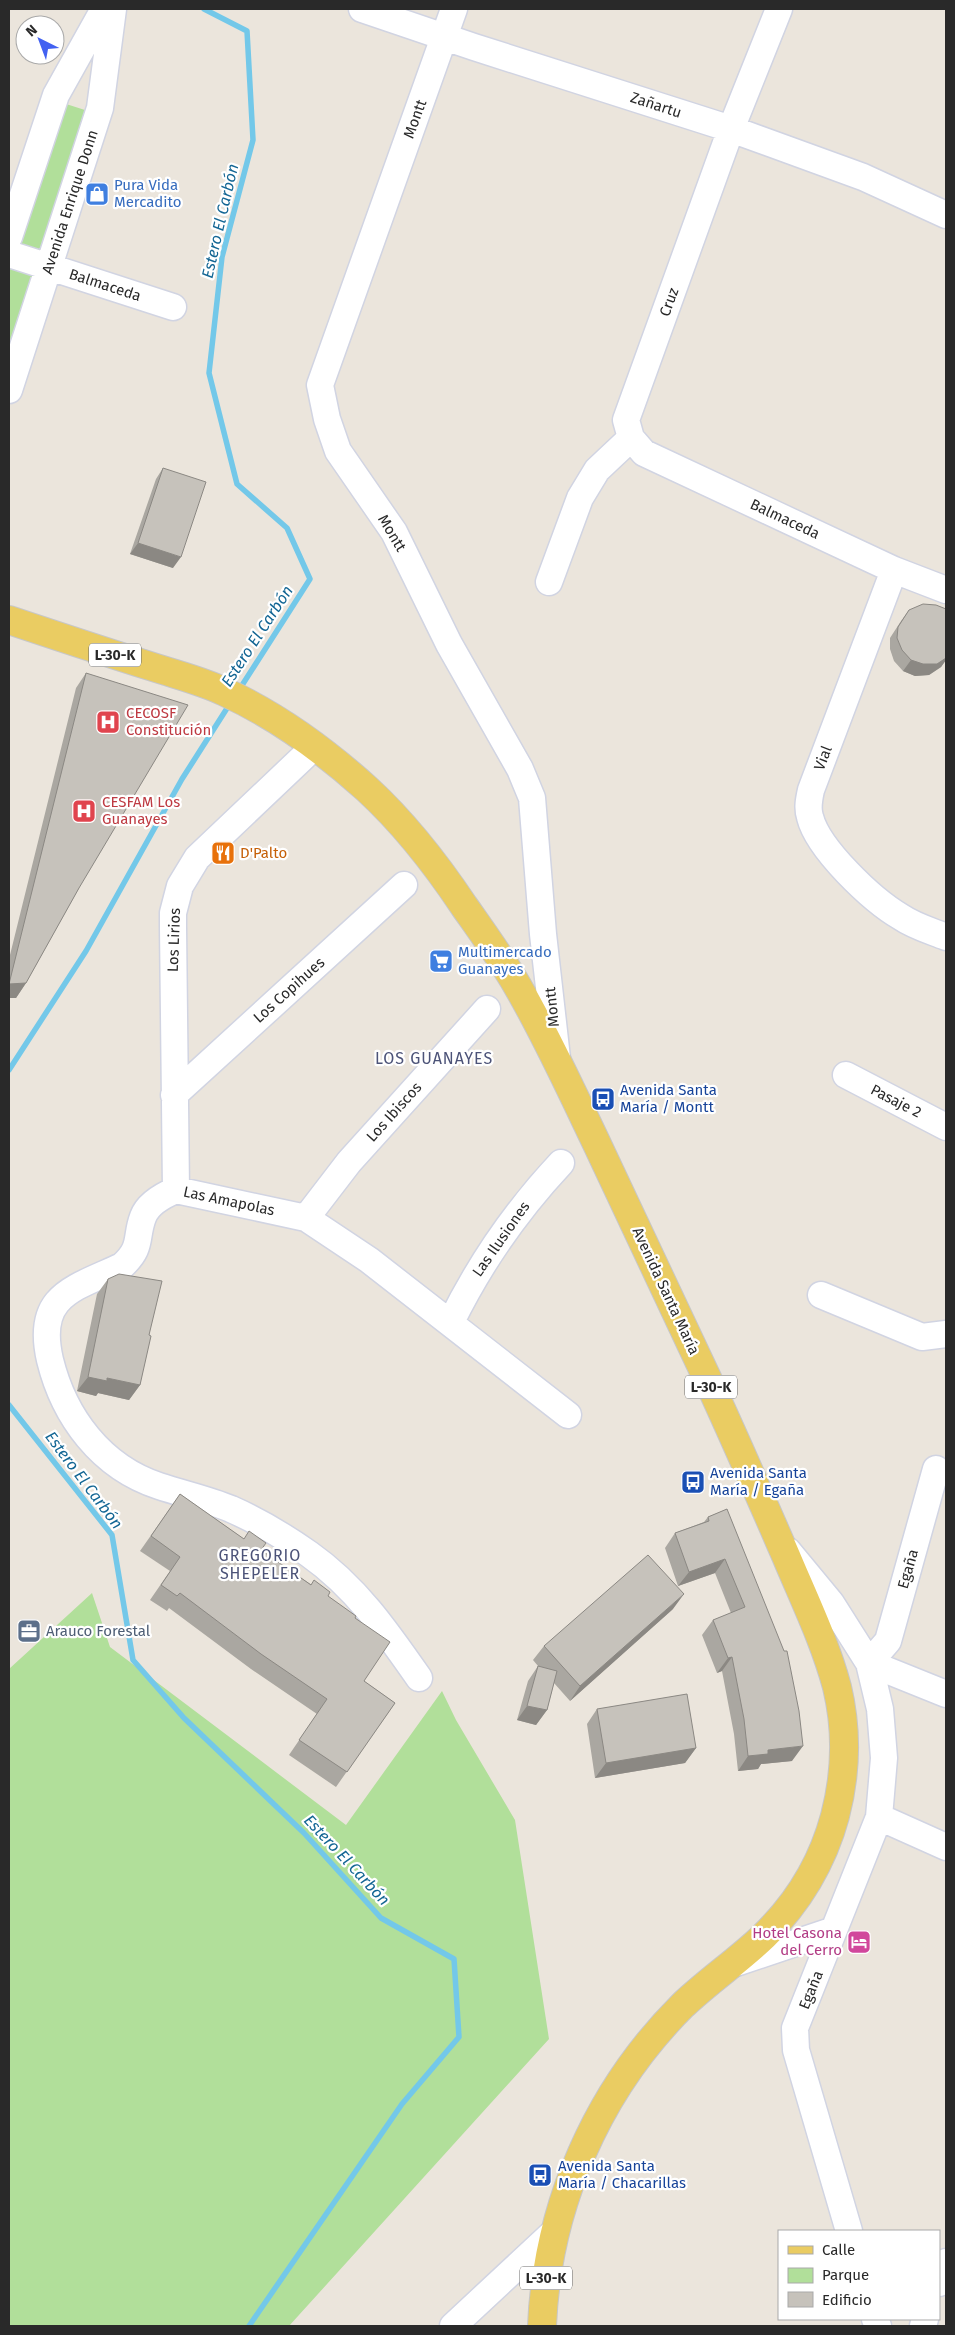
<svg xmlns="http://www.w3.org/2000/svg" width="955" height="2335" font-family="'Fira Sans',sans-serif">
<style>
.green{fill:#b1df9a}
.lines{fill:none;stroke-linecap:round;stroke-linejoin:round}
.stream{stroke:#73c8e9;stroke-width:5.5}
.minor-casing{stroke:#d1d4e2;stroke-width:29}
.major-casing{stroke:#c7c7c7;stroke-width:30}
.minor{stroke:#fff;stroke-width:26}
.major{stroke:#eacc62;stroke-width:28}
.wall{fill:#aaa7a1}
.shaded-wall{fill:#8b8883}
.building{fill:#c6c2bb;stroke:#8b8883}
.labels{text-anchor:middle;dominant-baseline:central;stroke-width:4.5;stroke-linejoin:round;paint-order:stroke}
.shield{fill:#fff;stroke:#696969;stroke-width:1}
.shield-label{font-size:14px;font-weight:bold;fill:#292929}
.street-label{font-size:15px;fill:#292929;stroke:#fff}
.shop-label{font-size:15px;fill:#366cbe;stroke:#fff;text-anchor:start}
.health-label{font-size:15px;fill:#be3a42;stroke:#fff;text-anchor:start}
.food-label{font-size:15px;fill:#c56008;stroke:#fff;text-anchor:start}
.transit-label{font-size:15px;fill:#164399;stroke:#fff;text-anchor:start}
.service-label{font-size:15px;fill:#4e5e75;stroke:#fff;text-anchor:start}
.hotel-label{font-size:15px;fill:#b23c85;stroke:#fff;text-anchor:end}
.water-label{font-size:16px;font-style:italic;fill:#136694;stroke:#fff}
.neighbourhood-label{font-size:16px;letter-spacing:1px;fill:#4c5378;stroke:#fff}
</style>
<rect width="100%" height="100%" fill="#ebe5dc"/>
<path class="green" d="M63,103L88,111L9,357V272Z
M92,1593L110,1647L346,1825L442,1691L456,1720L515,1820L549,2039L289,2326H9V1669Z"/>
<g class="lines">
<path class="stream" d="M204,9L247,31L253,140L222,257L209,373L237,484L287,528L310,579L239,690
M9,1070L86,951L182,779L231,702
M9,1405L112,1535L133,1660L184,1718L304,1833L381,1918L454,1959L459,2037L402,2104L249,2326"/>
<g class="minor-casing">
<path id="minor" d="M362,9L474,47L731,129L863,177L946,215
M454,9L320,385L327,419L338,451L394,532L449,644L520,769L532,798L543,934L557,1058
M779,9L731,129L626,420L631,438L644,453L894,570L946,590
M9,237L56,95L104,9
M9,254L173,307
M9,390L100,108L113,9
M894,570L811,790C809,799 807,808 810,817C818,849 872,900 901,917C914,926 931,931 946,937
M549,582L580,498L597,470L631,438
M846,1075L946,1127
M174,1095L404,885
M176,1190L173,927V913L180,886L197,858L315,746
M306,1218L349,1162L487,1009
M821,1295L922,1337L946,1334
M451,1322C480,1263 516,1211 561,1163
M788,1551L831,1603L869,1663L880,1709L884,1758L879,1817L795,2028L796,2050L849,2231
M869,1663L888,1641L936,1469
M869,1663L946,1694
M419,1678C387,1632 356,1587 309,1554C285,1537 258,1521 231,1509C207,1499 183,1494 159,1486C101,1467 64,1417 50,1360C35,1295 73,1289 122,1266C143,1247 135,1238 143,1217C148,1203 164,1195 176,1190L306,1218L369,1260L568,1415
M879,1817L946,1847
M733,1964L834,1930
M939,2283L946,2262
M875,2319L878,2326
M453,2326L555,2231
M923,2326L925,2319"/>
</g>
<g class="major-casing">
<path id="major" d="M9,620C57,636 105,652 153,667C177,675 202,681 225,692C277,716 325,751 367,789C405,824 436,864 464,906C483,933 502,959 518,987C547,1037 571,1090 596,1142C633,1220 670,1299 707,1378C734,1437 760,1496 786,1556C804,1599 825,1642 837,1687C847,1729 846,1774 835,1816C823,1861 798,1903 764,1936C738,1961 708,1981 682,2006C597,2091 547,2206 542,2326"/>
</g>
<use href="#minor" class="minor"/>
<use href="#major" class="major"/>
</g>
<path class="wall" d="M163,468L173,568L130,554L156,479Z
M946,609V660L941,667L929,675L915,676L903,671L894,661L890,649V638L901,621L909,610Z
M86,673L79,888L26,983L16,998H9V959L76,688Z
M108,1279L149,1335L140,1385L129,1400L98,1393L96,1396L77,1391L97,1294Z
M180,1494L244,1539L328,1596L355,1618L364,1681L395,1703L336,1787L289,1755L317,1714L251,1669L169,1608L167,1611L150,1600L170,1571L140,1551Z
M727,1509L792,1761L761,1764L758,1769L738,1771L734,1734L722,1671L717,1673L702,1635L713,1620L731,1613L715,1573L678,1586L665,1548L675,1533L704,1522L708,1517Z
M673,1609L570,1701L554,1683L547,1710L536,1725L517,1720L528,1681L538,1666L533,1660L544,1646Z
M597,1709L696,1748L685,1763L595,1778L587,1724Z"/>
<path class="shaded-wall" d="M138,543L181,557L173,568L130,554Z
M946,658V660L941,667L929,675L915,676L903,671L911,660Z
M26,983L16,998H9V984Z
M88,1377L107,1378L140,1385L129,1400L98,1393L96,1396L77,1391Z
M725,1559L715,1573L678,1586L689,1572Z
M684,1594L673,1609L570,1701L580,1686Z
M732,1657L722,1671L717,1673L728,1658Z
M527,1706L547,1710L536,1725L517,1720Z
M803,1746L792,1761L761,1764L758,1769L738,1771L748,1756L768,1750Z
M696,1748L685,1763L595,1778L606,1763Z"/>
<path class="building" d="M163,468L206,482L181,557L138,543Z
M923,604L936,605L946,609V658L937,664H923L911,660L902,650L897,638L898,627L909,610Z
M86,673L188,705L79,888L26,983L9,984Z
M119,1274L162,1281L149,1335L151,1336L140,1385L107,1378V1381L88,1377L108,1279Z
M180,1494L244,1539L249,1531L266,1543L261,1550L311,1585L314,1580L330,1592L328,1596L356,1616L355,1618L390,1642L364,1681L395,1703L347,1772L299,1740L327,1699L261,1654L180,1593L177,1596L161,1585L180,1557L151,1536Z
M727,1509L784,1651H787L799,1711L803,1746L768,1750V1754L748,1756L744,1719L732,1657L728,1658L713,1620L745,1607L725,1559L689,1572L675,1533L709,1521L708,1517Z
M648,1555L684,1594L580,1686L544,1646Z
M538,1666L557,1671L547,1710L527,1706Z
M687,1694L696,1748L606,1763L597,1709Z"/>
<defs>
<g id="shop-square" transform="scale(1.25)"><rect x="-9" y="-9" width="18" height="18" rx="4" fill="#3f7fe0" stroke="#fff"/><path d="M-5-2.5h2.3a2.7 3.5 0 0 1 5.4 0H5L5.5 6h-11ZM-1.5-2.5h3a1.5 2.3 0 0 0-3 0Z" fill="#fff"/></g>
<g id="hospital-square" transform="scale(1.25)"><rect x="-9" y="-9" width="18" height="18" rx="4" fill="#e0444e" stroke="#fff"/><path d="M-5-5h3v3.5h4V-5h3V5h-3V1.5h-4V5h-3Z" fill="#fff"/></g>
<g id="restaurant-square" transform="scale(1.25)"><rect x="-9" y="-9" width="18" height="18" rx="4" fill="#e8710a" stroke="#fff"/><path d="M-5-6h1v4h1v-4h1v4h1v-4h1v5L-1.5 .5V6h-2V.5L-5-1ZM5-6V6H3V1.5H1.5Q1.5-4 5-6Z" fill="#fff"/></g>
<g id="supermarket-square" transform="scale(1.25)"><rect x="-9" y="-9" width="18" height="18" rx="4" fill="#3f7fe0" stroke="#fff"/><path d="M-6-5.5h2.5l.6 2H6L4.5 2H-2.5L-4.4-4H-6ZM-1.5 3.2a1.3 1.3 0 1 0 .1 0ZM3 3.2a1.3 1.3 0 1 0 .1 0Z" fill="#fff"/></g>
<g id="bus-square" transform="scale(1.25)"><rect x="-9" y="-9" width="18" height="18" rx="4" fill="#1a4fb4" stroke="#fff"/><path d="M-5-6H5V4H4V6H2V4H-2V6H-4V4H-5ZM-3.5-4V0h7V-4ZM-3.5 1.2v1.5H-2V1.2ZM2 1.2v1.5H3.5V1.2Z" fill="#fff"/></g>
<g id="office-square" transform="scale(1.25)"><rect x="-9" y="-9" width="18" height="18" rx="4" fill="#5c6f8a" stroke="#fff"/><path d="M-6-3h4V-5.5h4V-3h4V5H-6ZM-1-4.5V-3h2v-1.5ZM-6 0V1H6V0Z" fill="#fff"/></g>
<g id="hotel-square" transform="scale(1.25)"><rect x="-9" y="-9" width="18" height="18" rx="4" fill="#d1479c" stroke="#fff"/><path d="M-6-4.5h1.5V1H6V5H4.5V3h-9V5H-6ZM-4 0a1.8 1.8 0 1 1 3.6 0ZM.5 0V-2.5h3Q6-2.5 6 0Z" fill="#fff"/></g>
</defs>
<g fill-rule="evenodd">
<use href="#shop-square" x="97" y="194"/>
<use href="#hospital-square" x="108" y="722"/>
<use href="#hospital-square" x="84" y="811"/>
<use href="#restaurant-square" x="223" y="853"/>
<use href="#supermarket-square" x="441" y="961"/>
<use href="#bus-square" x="603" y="1099"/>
<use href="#bus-square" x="693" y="1482"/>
<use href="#office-square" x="29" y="1631"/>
<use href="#hotel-square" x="859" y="1942"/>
<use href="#bus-square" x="540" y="2175"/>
</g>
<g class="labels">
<g class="shield">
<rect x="89" y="643.5" width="52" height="23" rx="4"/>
<rect x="685" y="1375.5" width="52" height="23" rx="4"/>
<rect x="520" y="2266.5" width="52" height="23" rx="4"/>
</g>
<g class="shield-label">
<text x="115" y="655">L-30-K</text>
<text x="711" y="1387">L-30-K</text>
<text x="546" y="2278">L-30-K</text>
</g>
<g class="street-label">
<text transform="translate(656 105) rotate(18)">Zañartu</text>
<text transform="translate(415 119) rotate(-70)">Montt</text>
<text transform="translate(70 202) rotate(-72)">Avenida Enrique Donn</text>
<text transform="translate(105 285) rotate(18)">Balmaceda</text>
<text transform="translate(669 302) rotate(-70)">Cruz</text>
<text transform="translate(785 519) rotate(25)">Balmaceda</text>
<text transform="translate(392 533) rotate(59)">Montt</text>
<text transform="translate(823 758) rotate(-69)">Vial</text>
<text transform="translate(174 940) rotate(-88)">Los Lirios</text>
<text transform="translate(289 990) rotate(-42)">Los Copihues</text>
<text transform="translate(552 1007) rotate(-96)">Montt</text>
<text transform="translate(896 1101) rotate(27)">Pasaje 2</text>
<text transform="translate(394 1112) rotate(-48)">Los Ibiscos</text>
<text transform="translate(229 1201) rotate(12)">Las Amapolas</text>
<text transform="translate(501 1239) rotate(-55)">Las Ilusiones</text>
<text transform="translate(666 1291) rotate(65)">Avenida Santa María</text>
<text transform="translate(908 1569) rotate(-74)">Egaña</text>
<text transform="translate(811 1990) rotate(-68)">Egaña</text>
</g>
<g class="shop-label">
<text x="114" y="185">Pura Vida<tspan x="114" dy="17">Mercadito</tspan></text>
<text x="458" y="952">Multimercado<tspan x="458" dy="17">Guanayes</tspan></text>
</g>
<g class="health-label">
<text x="126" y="713">CECOSF<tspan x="126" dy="17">Constitución</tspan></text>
<text x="102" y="802">CESFAM Los<tspan x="102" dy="17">Guanayes</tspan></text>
</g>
<g class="food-label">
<text x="240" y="853">D'Palto</text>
</g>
<g class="transit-label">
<text x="620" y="1090">Avenida Santa<tspan x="620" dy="17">María / Montt</tspan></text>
<text x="710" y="1473">Avenida Santa<tspan x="710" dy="17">María / Egaña</tspan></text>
<text x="558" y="2166">Avenida Santa<tspan x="558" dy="17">María / Chacarillas</tspan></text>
</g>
<g class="service-label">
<text x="46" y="1631">Arauco Forestal</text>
</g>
<g class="hotel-label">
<text x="842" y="1933">Hotel Casona<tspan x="842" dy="17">del Cerro</tspan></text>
</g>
<g class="water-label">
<text transform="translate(220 221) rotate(-77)">Estero El Carbón</text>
<text transform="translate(257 636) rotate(-57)">Estero El Carbón</text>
<text transform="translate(84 1480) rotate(53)">Estero El Carbón</text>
<text transform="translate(347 1860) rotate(47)">Estero El Carbón</text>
</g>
<g class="neighbourhood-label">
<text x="434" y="1058">LOS GUANAYES</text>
<text x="260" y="1555">GREGORIO<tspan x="260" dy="18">SHEPELER</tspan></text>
</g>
</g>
<rect width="955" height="2335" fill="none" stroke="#292929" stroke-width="20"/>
<rect x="778" y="2230" width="162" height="90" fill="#ffffff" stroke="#a9a9a9"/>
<rect x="788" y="2246" width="25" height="8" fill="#eacc62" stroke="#a9a9a9"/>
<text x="822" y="2255" font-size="15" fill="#292929">Calle</text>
<rect x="788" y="2268" width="25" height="15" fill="#b1df9a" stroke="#a9a9a9"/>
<text x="822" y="2280" font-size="15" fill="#292929">Parque</text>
<rect x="788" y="2292" width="25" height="15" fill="#c6c2bb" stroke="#a9a9a9"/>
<text x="822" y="2305" font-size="15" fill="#292929">Edificio</text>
<g transform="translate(40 40) rotate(318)"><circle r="24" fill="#ffffff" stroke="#a9a9a9"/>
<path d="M0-4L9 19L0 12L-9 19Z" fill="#4261f1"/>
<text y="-8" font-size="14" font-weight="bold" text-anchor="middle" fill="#292929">N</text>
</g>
</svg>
